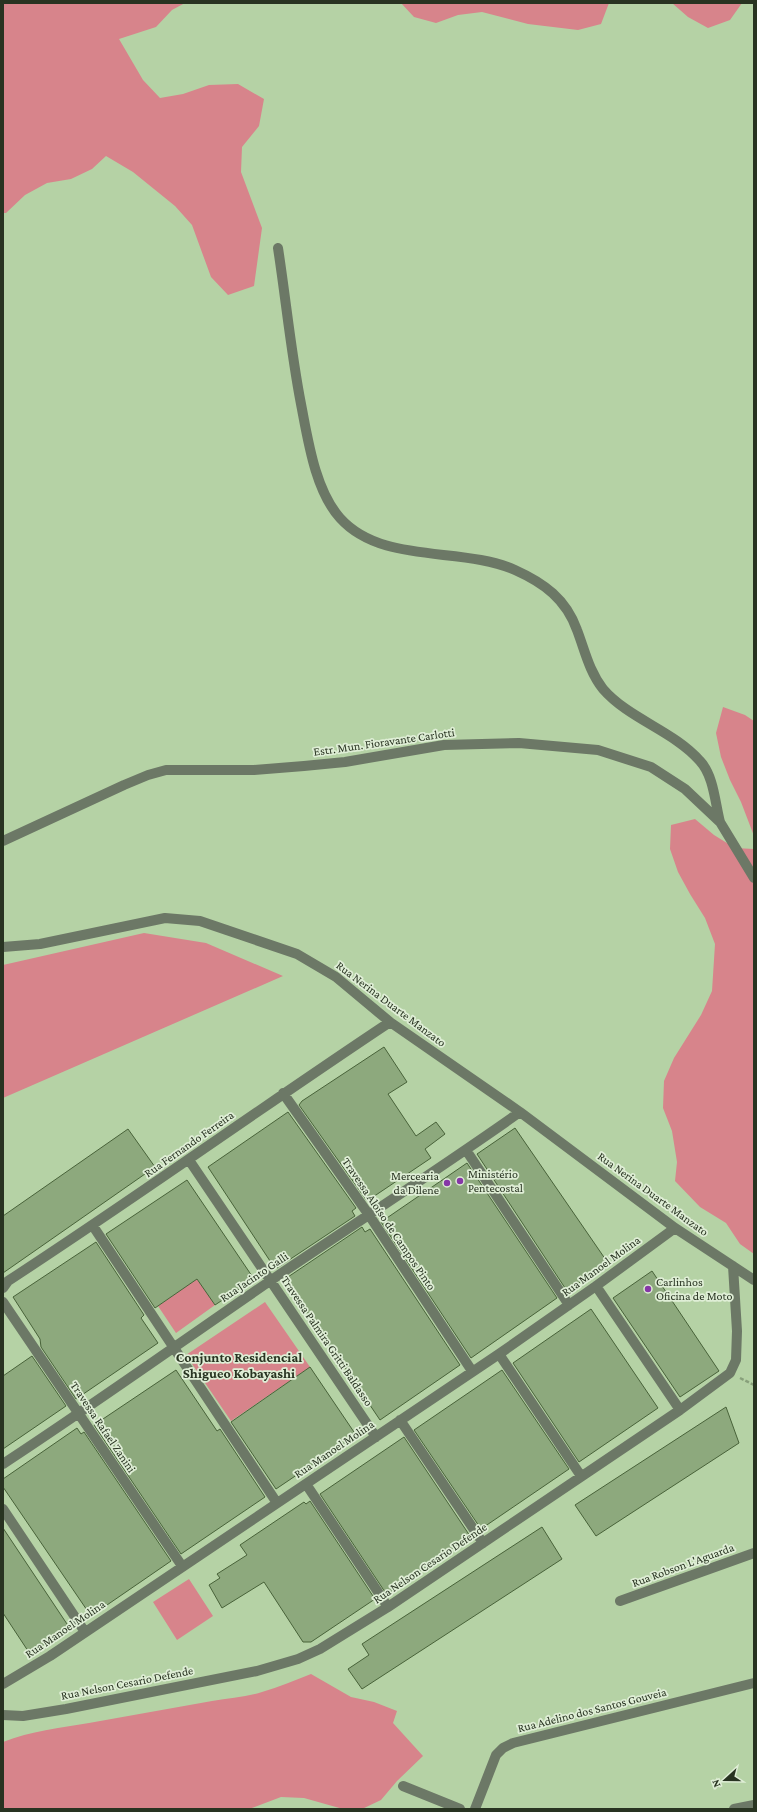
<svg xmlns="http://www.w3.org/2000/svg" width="757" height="1812" font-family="'Crimson Pro',serif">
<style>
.green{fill:#d7848b}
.building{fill:#8da97d;stroke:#486239}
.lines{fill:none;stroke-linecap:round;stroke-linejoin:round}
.path{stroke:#88a07b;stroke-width:2.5;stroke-dasharray:4 2;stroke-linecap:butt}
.minor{stroke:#6c7866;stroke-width:10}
.poi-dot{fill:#8637a7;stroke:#dfeed6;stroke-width:1.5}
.labels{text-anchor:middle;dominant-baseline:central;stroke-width:3.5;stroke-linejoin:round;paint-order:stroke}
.street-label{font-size:12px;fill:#283321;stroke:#dfeed6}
.poi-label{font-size:12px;fill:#283321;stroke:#dfeed6;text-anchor:start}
.quarter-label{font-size:14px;font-weight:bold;fill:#283321;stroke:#dfeed6}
</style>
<rect width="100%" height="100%" fill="#b5d2a5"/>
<path class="green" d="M3,3H185L172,10L156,27L119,39L143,80L160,98L183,94L209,85L238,84L264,99L259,126L242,147L241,172L262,228L254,286L228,295L211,277L192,225L175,206L133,172L106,156L92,169L71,179L47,183L25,195L6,213H3Z
M401,3H609L601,24L578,30L528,24L482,12L458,15L436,23L414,17Z
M672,3H742L730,20L708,28L688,17Z
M723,707L745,715L754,721V836L741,802L730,780L721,757L716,733Z
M695,819L714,835L735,848L754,849V1254L740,1244L726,1223L700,1207L675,1181L677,1162L672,1131L663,1108L664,1081L674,1058L701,1015L712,991L715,944L705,918L690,894L678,872L670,849L671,825Z
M144,933L206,943L283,976L3,1098V965Z
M197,1279L215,1305L176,1333L158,1306Z
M265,1302L310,1367L231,1421L186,1355Z
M189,1579L213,1616L177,1640L153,1602Z
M311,1674L351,1697L374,1702L397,1711L393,1723L423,1756L397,1781L381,1800L362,1809H343L304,1798L281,1797L249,1809H3V1742C31,1731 60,1728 89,1723C130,1716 171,1708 212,1701C229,1698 246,1697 262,1692C279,1687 295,1680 311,1674Z"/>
<path class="building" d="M384,1047L407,1082L388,1094L416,1136L436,1122L445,1134L425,1149L431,1158L367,1201L299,1105L302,1101Z
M288,1112L356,1208L352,1211L355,1216L277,1268L276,1266L274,1267L208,1167Z
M515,1128L608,1263L567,1291L477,1154Z
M128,1129L155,1167L3,1273V1216Z
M467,1163L557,1298L471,1358L381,1222Z
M187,1180L254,1279L215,1305L197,1279L155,1308L106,1234Z
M362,1227L365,1232L370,1229L460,1365L380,1420L285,1279Z
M96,1242L144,1315L141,1318L158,1343L76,1399L41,1347L40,1339L13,1297Z
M652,1271L719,1371L680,1397L613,1298Z
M591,1309L658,1408L579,1462L513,1363Z
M32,1356L66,1406L3,1449V1376Z
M310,1367L356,1435L276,1489L231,1422Z
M176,1370L217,1431L220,1429L265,1497L181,1554L94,1425Z
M502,1370L569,1469L481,1529L414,1430Z
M726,1407L739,1443L596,1536L575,1505Z
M77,1428L81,1434L84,1432L171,1561L91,1616L3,1487V1479Z
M404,1437L470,1536L389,1593L387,1590L385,1592L320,1494Z
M310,1501L375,1599L311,1642H303L264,1582L222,1608L209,1585L220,1578L217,1574L247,1555L240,1545L304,1502L306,1504Z
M542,1527L562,1559L362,1689L348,1669L369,1655L362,1644Z
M3,1528L69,1627L30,1654L3,1613Z"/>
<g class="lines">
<path class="path" d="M740,1378L754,1385"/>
<path class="minor" d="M278,248C286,300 291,353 301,404C308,440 315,490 340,518C382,565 462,546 515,570C544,583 566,599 577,630C585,651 589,671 603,689C629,719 674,731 700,761C714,776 715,803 720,822
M3,841L124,785L148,775L166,770H254L304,766L345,762L444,745L519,743L598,750L651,767L685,789L720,822L754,878
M3,947L40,944L165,918L200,921L297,954L336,977L390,1022L520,1112L675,1228L754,1280
M283,1093L369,1215L472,1371
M466,1150L569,1305
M189,1160L376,1437
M93,1226L277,1503
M596,1286L680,1410
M3,1288L8,1281C137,1197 262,1107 390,1022
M3,1302L182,1566
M499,1354L581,1476
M400,1420L483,1543
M3,1464C93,1405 181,1342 270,1281C354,1224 438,1170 520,1112
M306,1484L388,1607
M3,1509L85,1632
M620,1601L754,1553
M3,1684L50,1656L499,1354L596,1286L675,1228
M3,1715L23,1716L66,1709L257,1671L298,1659L320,1649L388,1607L680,1410L730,1373L736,1360L737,1331L733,1266
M403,1786L460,1809
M475,1809L496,1755L503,1748L513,1743L754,1683
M734,1809L754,1805"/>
</g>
<g class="poi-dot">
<circle cx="460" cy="1181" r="4"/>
<circle cx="447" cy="1183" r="4"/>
<circle cx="648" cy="1289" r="4"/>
</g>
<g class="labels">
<g class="street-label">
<text transform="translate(384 742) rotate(-8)">Estr. Mun. Fioravante Carlotti</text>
<text transform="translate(391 1004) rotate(37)">Rua Nerina Duarte Manzato</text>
<text transform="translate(189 1144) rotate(-35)">Rua Fernando Ferreira</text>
<text transform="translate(653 1194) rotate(36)">Rua Nerina Duarte Manzato</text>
<text transform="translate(389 1224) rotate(56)">Travessa Aloíso de Campos Pinto</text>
<text transform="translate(601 1266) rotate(-36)">Rua Manoel Molina</text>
<text transform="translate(254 1277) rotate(-34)">Rua Jacinto Galli</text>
<text transform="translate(327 1341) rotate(56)">Travessa Palmira Gritti Baldasso</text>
<text transform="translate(103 1427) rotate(56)">Travessa Rafael Zanini</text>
<text transform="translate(334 1449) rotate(-34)">Rua Manoel Molina</text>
<text transform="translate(430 1563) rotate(-34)">Rua Nelson Cesario Defende</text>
<text transform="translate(683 1565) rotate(-20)">Rua Robson L'Aguarda</text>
<text transform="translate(65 1629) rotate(-34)">Rua Manoel Molina</text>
<text transform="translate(127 1683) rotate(-11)">Rua Nelson Cesario Defende</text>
<text transform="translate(592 1710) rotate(-14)">Rua Adelino dos Santos Gouveia</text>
</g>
<g class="poi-label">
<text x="468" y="1174">Ministério<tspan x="468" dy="14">Pentecostal</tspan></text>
<text x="439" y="1176" text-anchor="end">Mercearia<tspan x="439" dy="14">da Dilene</tspan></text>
<text x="656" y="1282">Carlinhos<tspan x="656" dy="14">Oficina de Moto</tspan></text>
</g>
<g class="quarter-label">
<text x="239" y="1357">Conjunto Residencial<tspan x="239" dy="16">Shigueo Kobayashi</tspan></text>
</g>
</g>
<rect width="757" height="1812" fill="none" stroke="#283321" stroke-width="8"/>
<g transform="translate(725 1780) rotate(249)" stroke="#dfeed6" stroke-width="3" paint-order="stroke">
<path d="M0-3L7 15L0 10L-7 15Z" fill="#283321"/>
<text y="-6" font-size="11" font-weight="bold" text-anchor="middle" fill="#283321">N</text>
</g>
</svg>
